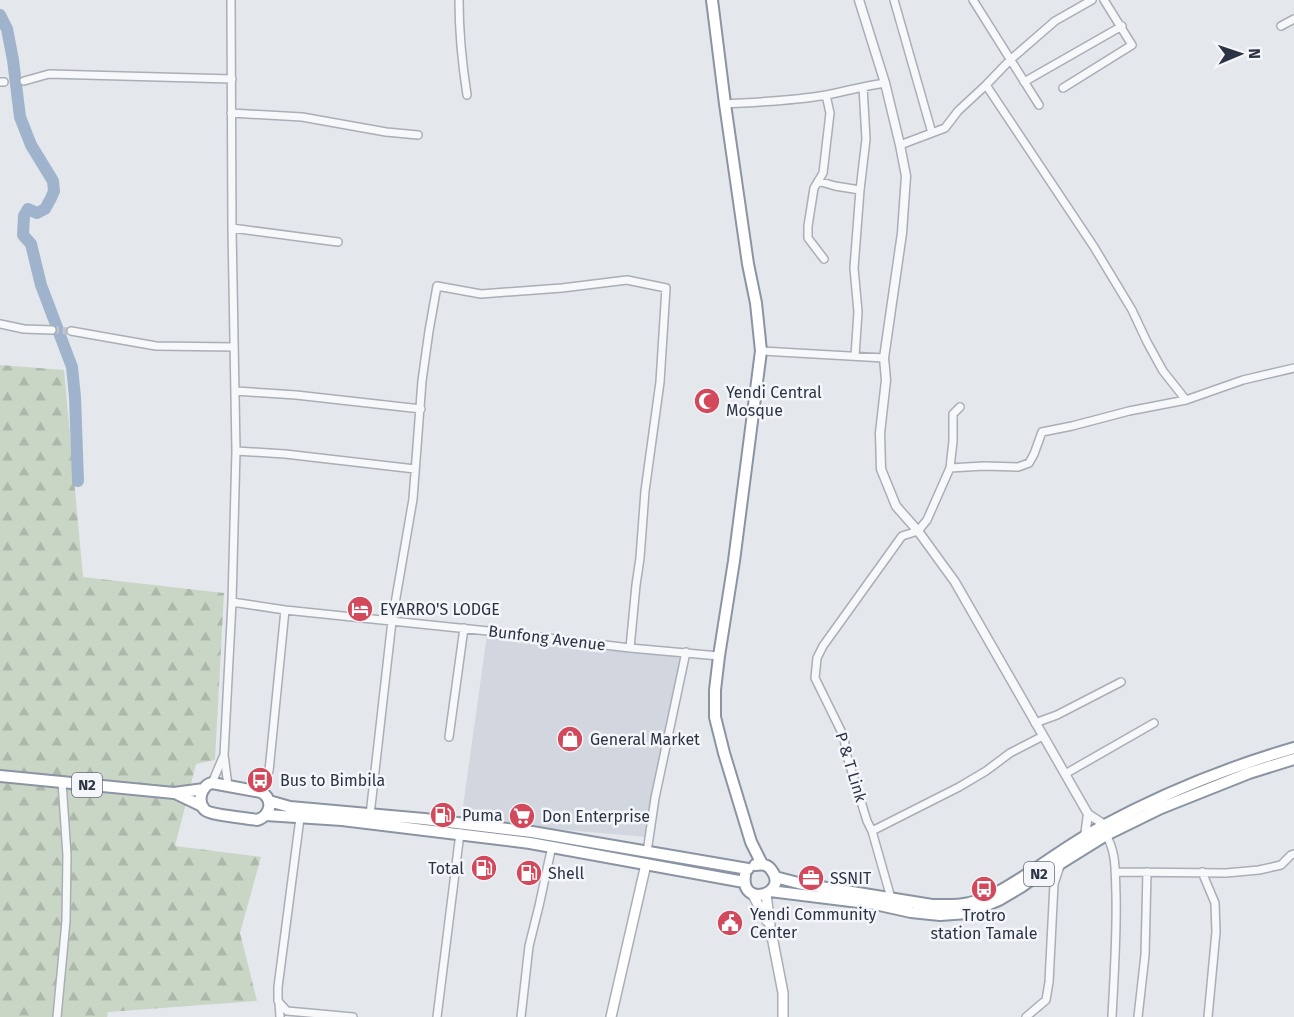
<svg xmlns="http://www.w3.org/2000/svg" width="1294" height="1017" font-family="'Fira Sans',sans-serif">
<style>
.built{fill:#d2d6de}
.forest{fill:url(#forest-firs)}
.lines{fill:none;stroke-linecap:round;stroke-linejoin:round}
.river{stroke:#9fb4cc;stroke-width:12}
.minor-tunnel{stroke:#bfc3cb;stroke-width:7;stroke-dasharray:7 3.5;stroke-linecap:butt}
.minor-casing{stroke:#a9aeb7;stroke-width:10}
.tertiary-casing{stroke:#a9aeb7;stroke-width:11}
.secondary-casing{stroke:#a9aeb7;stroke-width:12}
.trunk-casing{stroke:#8b94a3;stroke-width:14}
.minor{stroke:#f7f8fa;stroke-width:7}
.tertiary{stroke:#f7f8fa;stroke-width:8}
.secondary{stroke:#fff;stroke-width:9}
.trunk{stroke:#fff;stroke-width:10}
.labels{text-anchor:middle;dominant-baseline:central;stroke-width:5;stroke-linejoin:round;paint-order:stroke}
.shield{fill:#f4f6f9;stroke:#676e7b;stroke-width:1.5}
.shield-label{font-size:15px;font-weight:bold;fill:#2b3445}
.poi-label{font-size:16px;fill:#2b3445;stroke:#f4f6f9;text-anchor:start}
.street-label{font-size:16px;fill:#2b3445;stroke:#f4f6f9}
</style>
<defs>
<pattern id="forest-firs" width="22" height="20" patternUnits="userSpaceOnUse" patternTransform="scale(1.5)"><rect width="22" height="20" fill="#c9d6c5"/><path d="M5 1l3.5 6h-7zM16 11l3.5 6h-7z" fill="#adb8ab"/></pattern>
</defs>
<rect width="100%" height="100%" fill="#e4e7ec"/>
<path class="built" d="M487,635L685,658L647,837L461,821Z"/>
<path class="forest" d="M0,365L64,370L83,577L224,593L215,760L196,764L175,846L261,857L240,933L257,1001L108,1012L107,1017H0Z"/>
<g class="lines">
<path class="river" d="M0,15L7,29L13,60L20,117L31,145L53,181L54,191L51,198L45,209L37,213L28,209L24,216L23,235L31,244L41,285L72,367L75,397L78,481"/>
<path class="minor-tunnel" d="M52,330L71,331"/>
<g class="minor-casing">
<path id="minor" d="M459,0C459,32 462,63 467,95
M894,0L932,133
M973,0L1039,105
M1281,26L1294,19
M24,81L49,74L232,79
M0,82H4
M1024,82L1122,26
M986,85L1094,247L1132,310L1147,342L1163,371L1186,400
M1063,88L1132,45L1104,0
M725,104C758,102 793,101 826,95C846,91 865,86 885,83
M231,113L302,117L386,132L418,135
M900,145L945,128L958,111L986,85L1010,60L1055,21L1092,0
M818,181L835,186L860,190
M232,228L338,242
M824,259L808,238V226L814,188L823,173L830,113L826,95
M0,324L24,329L52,330
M71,331L156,346L234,347
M761,351L884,358
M855,356L858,312L854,268L860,190L866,139L863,87
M235,391L296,395L421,409
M236,451L285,454L415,469
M950,468L984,466L1018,467L1029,463L1034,454L1042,432L1072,426L1129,411L1186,400L1243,380L1294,368
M232,602L285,610L488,631L630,648L719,656
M1035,723L1057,715L1121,682
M449,737L464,628
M269,771L285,610
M1065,774L1154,723
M212,783L223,757
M228,786L224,755L232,602L236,451L232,228L231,0
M370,815L392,621L413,499L422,381L429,331L437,286L481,294L562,288L627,280L666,288L660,382L645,491L640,558L636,585L630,648
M300,818L278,987V1001L287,1011L353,1017
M872,831L959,787L986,771L1010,753L1043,736
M1106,835C1117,853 1115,874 1116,894C1117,936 1114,976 1112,1017
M647,852L655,798L686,652
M1115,872L1226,873L1259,870L1281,865L1291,855L1294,854
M1202,872L1215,903L1216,932L1208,1017
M891,898L872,831L867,821L846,753L844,737L815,678L817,658L823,646L902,536L918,531L927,520L950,468L953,441V414L960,407
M279,1002L280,1017
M57,1017L66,921L67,855L62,782
M437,1017L460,833
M521,1017L529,946L539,906L552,846
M1026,1017L1046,1000L1049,982L1054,884L1061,863
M1138,1017L1145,955L1147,872"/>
</g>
<g class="tertiary-casing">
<path id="tertiary" d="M859,0L885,83L900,145L906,176L902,233L884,358L886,380L880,433L881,469L896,506L918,531L955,582L1088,814L1105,825
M1085,836L1088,814"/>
</g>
<g class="secondary-casing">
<path id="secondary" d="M752,893L767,921
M766,894L770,926L783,993V1017
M611,1017L646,864"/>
</g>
<g class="trunk-casing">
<path id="trunk" d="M712,0L725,104L748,264L756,303L761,351L734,561L719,656L715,690V717L724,753L751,842L762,864
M0,776L174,793L204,789
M212,783L261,792C274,799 271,816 257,820C247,818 210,815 205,810C196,801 202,785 212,783Z
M175,793L202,806
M269,801L290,807L424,819L532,832L748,869
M266,815L342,820L530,843L744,882
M745,875C740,909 789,894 772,871C768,864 762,864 755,865
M775,877L802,884L932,905C945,905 957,906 969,903C993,898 1013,883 1034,870C1057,854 1079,839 1103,826C1164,793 1229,767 1294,748
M770,891L875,904L911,912L940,915L968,913L999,900L1021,887L1042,872L1061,863L1106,835L1161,808L1249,773L1294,759"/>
</g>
<use href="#minor" class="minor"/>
<use href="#tertiary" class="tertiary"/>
<use href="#secondary" class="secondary"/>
<use href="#trunk" class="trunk"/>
</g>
<defs>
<g id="mosque-disc" transform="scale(1.35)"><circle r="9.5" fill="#d1495b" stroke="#f4f6f9"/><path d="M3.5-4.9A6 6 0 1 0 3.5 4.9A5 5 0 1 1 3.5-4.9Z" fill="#fff"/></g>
<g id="hotel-disc" transform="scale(1.35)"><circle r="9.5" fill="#d1495b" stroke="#f4f6f9"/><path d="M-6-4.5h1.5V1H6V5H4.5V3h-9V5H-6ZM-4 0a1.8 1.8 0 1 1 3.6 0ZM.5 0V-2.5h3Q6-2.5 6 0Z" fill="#fff"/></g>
<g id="shop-disc" transform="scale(1.35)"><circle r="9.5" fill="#d1495b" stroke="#f4f6f9"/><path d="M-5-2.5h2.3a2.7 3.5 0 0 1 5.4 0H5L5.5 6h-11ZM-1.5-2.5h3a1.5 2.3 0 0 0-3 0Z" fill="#fff"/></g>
<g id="bus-disc" transform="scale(1.35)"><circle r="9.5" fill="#d1495b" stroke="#f4f6f9"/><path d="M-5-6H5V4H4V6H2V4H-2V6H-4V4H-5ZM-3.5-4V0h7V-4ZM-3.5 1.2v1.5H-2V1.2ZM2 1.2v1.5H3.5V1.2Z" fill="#fff"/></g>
<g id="fuel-disc" transform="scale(1.35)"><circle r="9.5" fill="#d1495b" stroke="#f4f6f9"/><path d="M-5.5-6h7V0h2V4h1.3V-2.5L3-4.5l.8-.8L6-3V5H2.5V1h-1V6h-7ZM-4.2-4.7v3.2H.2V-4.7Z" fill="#fff"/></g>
<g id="supermarket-disc" transform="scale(1.35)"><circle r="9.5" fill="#d1495b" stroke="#f4f6f9"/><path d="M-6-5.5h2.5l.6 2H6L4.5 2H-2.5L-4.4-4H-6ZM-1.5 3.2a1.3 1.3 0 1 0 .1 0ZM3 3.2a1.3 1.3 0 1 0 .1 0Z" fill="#fff"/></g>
<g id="office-disc" transform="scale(1.35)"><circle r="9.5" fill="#d1495b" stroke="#f4f6f9"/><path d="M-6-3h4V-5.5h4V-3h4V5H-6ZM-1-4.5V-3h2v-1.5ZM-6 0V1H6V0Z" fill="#fff"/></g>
<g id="civic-disc" transform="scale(1.35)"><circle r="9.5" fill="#d1495b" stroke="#f4f6f9"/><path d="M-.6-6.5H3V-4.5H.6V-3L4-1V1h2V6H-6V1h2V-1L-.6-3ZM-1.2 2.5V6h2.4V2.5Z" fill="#fff"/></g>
</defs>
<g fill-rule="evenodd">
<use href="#mosque-disc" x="707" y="401"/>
<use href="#hotel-disc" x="360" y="609"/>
<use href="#shop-disc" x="570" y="739"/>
<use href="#bus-disc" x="260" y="780"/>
<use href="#fuel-disc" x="443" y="815"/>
<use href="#supermarket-disc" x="522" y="816"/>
<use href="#fuel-disc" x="484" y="868"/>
<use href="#fuel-disc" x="529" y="873"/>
<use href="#office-disc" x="811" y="878"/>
<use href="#bus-disc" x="984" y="889"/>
<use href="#civic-disc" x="730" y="923"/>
</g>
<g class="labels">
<g class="shield">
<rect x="72" y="773" width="30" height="24" rx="4.5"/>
<rect x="1024" y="862" width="30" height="24" rx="4.5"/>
</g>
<g class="shield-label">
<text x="87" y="785">N2</text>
<text x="1039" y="874">N2</text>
</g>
<g class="poi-label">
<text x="726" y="392">Yendi Central<tspan x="726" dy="18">Mosque</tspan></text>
<text x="380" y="609">EYARRO'S LODGE</text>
<text x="590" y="739">General Market</text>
<text x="280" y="780">Bus to Bimbila</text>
<text x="462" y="815">Puma</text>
<text x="542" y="816">Don Enterprise</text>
<text x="464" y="868" text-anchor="end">Total</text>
<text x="548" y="873">Shell</text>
<text x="830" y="878">SSNIT</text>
<text x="750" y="914">Yendi Community<tspan x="750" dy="18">Center</tspan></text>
<text x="984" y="915" text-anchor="middle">Trotro<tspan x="984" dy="18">station Tamale</tspan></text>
</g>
<g class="street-label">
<text transform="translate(547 638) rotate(7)">Bunfong Avenue</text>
<text transform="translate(851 767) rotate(73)">P &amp; T Link</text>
</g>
</g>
<g transform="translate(1240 54) rotate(88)" stroke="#f4f6f9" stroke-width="4.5" paint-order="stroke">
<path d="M0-4.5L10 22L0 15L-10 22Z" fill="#2b3445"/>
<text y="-9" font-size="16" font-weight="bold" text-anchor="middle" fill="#2b3445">N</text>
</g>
</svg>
